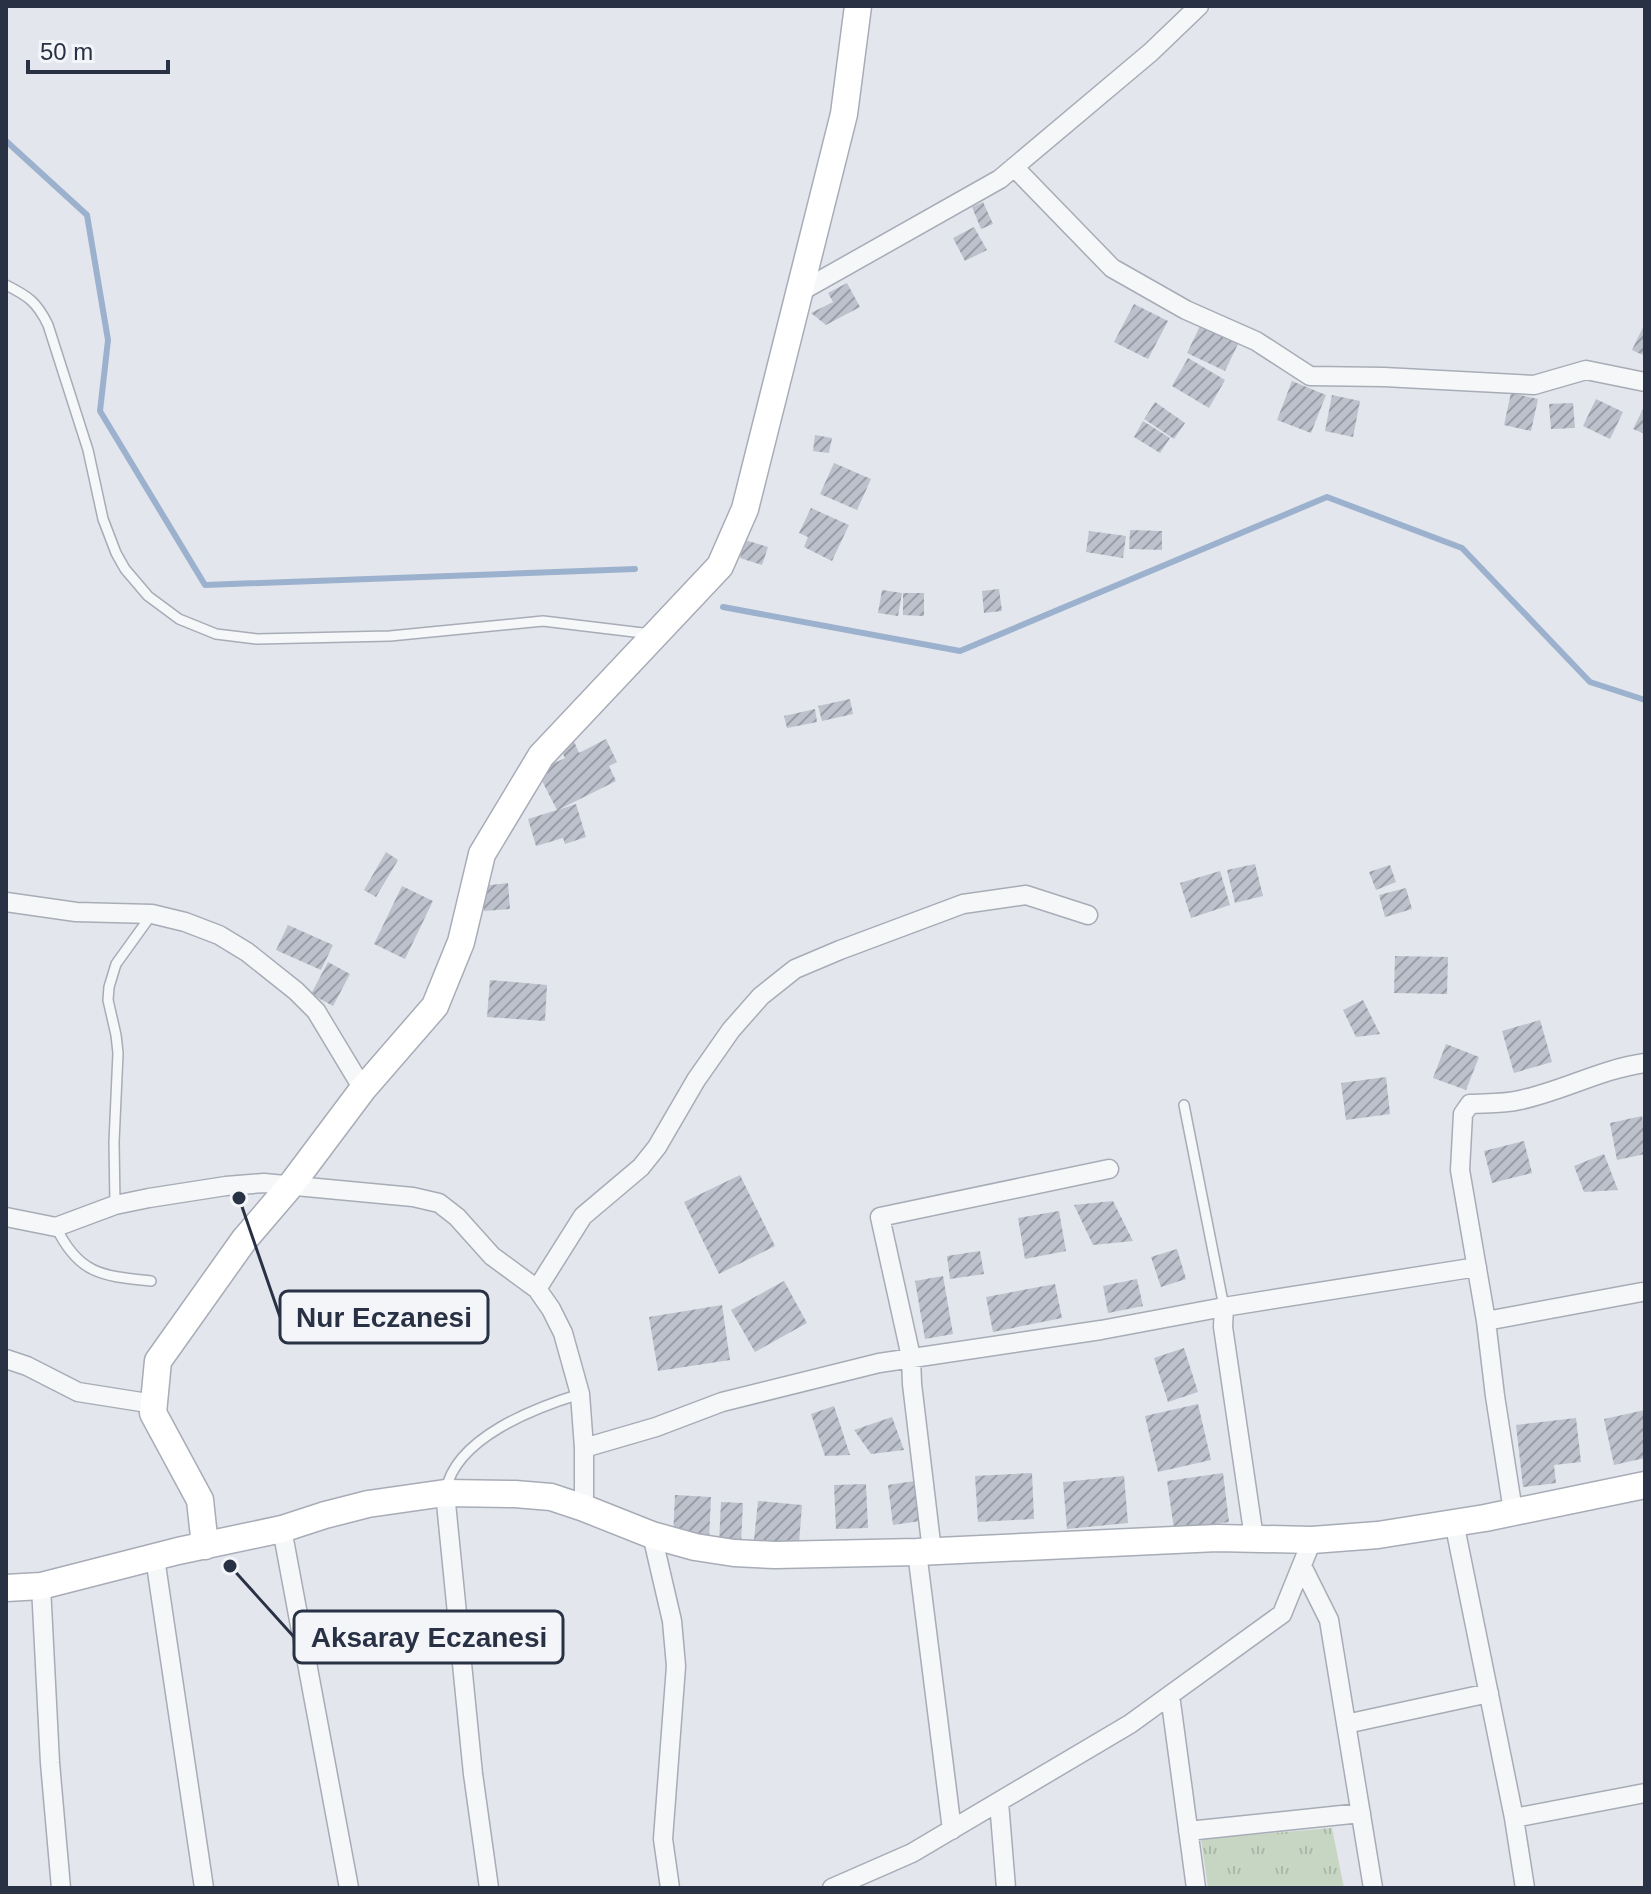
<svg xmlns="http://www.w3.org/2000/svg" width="1651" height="1894" font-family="Helvetica,sans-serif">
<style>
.park{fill:url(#park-tufts)}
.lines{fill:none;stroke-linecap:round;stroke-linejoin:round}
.stream{stroke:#9cb1cd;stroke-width:6}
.building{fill:url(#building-hatch)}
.lane-casing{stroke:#a7acb7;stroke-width:12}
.street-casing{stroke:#a7acb7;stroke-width:21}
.secondary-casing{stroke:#a7acb7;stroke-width:29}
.lane{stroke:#f6f7f9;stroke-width:9}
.street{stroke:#f6f7f9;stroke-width:18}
.secondary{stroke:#fff;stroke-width:26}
.leader{fill:none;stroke:#293245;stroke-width:3}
.callout-dot{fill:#293245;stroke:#f3f5f9;stroke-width:3}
.callout{fill:#f3f5f9;stroke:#293245;stroke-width:3}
.callout-label{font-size:28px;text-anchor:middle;font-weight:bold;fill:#293245}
</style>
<defs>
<pattern id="park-tufts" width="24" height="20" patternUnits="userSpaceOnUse" patternTransform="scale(2)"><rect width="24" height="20" fill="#c7d6c3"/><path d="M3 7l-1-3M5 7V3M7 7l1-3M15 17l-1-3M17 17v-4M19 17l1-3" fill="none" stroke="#abb8a9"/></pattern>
<pattern id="building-hatch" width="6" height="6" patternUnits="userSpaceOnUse" patternTransform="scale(2)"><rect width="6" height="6" fill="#bcc1cc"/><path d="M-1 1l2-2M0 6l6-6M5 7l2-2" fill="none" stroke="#999da7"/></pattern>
</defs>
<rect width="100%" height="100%" fill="#e3e6ec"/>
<path class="park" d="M1332,1828L1344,1888H1208L1201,1839Z"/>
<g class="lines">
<path class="stream" d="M6,141L87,215L108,340L100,411L205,585L635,569
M723,607L960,651L1327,497L1462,548L1590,682L1645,700"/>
</g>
<path class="building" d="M983,202L993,224L981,229L972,207Z
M974,227L987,250L965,261L953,238Z
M847,283L860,307L826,325L811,313L833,302L828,293Z
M1134,304L1168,321L1148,359L1114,342Z
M1645,323V356L1632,350Z
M1200,326L1238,344L1225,371L1187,353Z
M1188,358L1225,380L1209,408L1172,386Z
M1292,381L1326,395L1311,433L1277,420Z
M1511,393L1538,399L1531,431L1504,425Z
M1332,395L1360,401L1353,437L1325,431Z
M1596,399L1623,412L1610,439L1583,426Z
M1155,402L1185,423L1174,439L1144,419Z
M1573,403L1575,428L1551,429L1549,404Z
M1645,405V434L1633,429Z
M1143,421L1170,438L1160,453L1134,437Z
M815,435L832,438L829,453L813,451Z
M834,463L871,479L857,510L820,494Z
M811,508L849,525L832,561L804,547L808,537L799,533Z
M1130,530L1162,531V550L1129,549Z
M1089,531L1126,536L1123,558L1086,552Z
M745,540L768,547L762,565L740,558Z
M999,589L1002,611L984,613L982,591Z
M882,590L902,593L898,616L878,613Z
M903,593H924V616L903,615Z
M850,699L853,714L822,721L818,706Z
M815,709L817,722L787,728L784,716Z
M573,739L579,753L606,739L617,762L609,766L616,781L558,810L576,804L586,837L565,844L563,838L536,846L528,819L557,810L541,779L547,775L544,768L565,758L562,752Z
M386,852L398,860L376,897L364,890Z
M1255,864L1263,896L1235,903L1227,870Z
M1390,865L1396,882L1376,890L1369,872Z
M1220,871L1230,905L1191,918L1180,883Z
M508,883L510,909L484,911L482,886Z
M402,886L433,901L405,959L374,944Z
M1406,888L1412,909L1385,917L1379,895Z
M288,925L333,945L321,970L276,950Z
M1395,956L1448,957L1447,994L1394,993Z
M328,962L350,974L333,1006L311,994Z
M490,980L547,985L545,1021L487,1017Z
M1363,1000L1380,1034L1356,1037L1343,1010Z
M1540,1020L1552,1062L1514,1073L1502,1031Z
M1446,1044L1479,1057L1466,1090L1433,1078Z
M1386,1077L1390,1114L1346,1120L1341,1083Z
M1642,1116L1645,1133V1154L1617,1160L1610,1123Z
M1524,1141L1532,1173L1492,1183L1484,1151Z
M1604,1154L1618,1190L1584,1192L1574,1166Z
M740,1175L775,1246L719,1274L684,1202Z
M1113,1201L1133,1241L1093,1245L1074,1205Z
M1059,1211L1066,1251L1025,1259L1018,1218Z
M1177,1249L1186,1279L1161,1287L1151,1257Z
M980,1251L984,1274L950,1279L947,1256Z
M943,1276L953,1334L925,1339L915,1281Z
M1137,1279L1143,1306L1108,1313L1103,1286Z
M784,1281L807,1323L755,1352L731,1310Z
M1055,1284L1062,1318L993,1332L986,1297Z
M722,1305L730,1360L658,1371L649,1317Z
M1184,1348L1198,1392L1168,1402L1154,1358Z
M1198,1404L1211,1460L1158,1472L1145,1416Z
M834,1406L850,1455L825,1456L811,1414Z
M1645,1410V1458L1614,1465L1604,1419Z
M892,1417L904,1450L871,1454L854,1430Z
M1576,1418L1581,1462L1554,1465L1556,1483L1523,1487L1516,1425Z
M1032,1473L1034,1519L978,1522L975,1476Z
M1223,1473L1229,1522L1174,1529L1167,1481Z
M1124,1476L1128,1523L1067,1529L1063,1482Z
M914,1481L920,1521L893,1525L888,1485Z
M866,1484L868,1528L836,1529L834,1485Z
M675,1495L711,1497L709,1540L673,1538Z
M758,1501L802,1505L799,1543L754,1540Z
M721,1502L743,1503L741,1544L719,1543Z"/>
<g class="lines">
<g class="lane-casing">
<path id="lane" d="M6,285C28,296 37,302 48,325L88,450L103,519L116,553L125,569L148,596L179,619L216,634L257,639L390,636L543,621L651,634
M1184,1105L1224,1307
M115,1205L114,1142L118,1053L116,1035L108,1000L109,987L116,964L152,914
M56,1227C79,1275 103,1276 151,1281
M446,1490C456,1438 534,1408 580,1394"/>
</g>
<g class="street-casing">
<path id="street" d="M1014,167L1112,268L1186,310L1256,341L1310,376L1384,377L1534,385L1586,370L1645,382
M798,293L1000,179L1151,52L1199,6
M6,902L76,912L152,914L185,922L219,935L247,952L296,991L316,1011L363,1089
M6,1217L56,1227L115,1205L149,1198L226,1186L264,1183L413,1197L439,1203L457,1217L492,1256L537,1289L551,1309L563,1333L580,1394L584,1448
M537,1289L583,1216L641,1167L657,1147L696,1080L731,1030L761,996L795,969L840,950L963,904L1026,895L1088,915
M1224,1307L1477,1267
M1486,1321L1642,1292
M6,1359L27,1366L78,1392L154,1404
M445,1493L473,1774L489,1888
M584,1508V1448L656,1427L722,1402L879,1363L1101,1330L1224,1307L1223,1327L1254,1538
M1513,1511L1495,1396L1486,1321L1460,1170L1463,1114L1470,1104C1487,1103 1503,1104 1520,1100C1563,1091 1601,1069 1645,1063
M1454,1522L1514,1818L1525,1888
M282,1529L349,1888
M652,1535L672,1621L676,1666L663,1839L670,1888
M932,1551L912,1384L911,1357L880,1217L1109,1169
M917,1552L952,1830
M155,1558L204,1888
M1302,1566L1329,1620L1373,1888
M41,1586L50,1763L61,1888
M1170,1695L1196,1888
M1346,1724L1489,1693
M999,1802L1006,1888
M1514,1818L1645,1793
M1188,1831L1361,1813
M832,1888L912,1853L1130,1724L1170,1695L1282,1614L1312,1540"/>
</g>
<g class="secondary-casing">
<path id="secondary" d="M205,1546L200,1500L153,1413L158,1361L244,1240L291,1185L363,1089L435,1006L461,942L482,854L541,756L720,566L745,509L844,114L858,6
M6,1588L41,1586L178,1551L282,1529L325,1515L368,1504L445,1493L515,1494L551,1497L584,1508L652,1535L695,1547L734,1553L775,1555L917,1552L1217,1538L1312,1540L1378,1535L1485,1518L1645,1485"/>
</g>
<use href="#lane" class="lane"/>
<use href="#street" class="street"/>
<use href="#secondary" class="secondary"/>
</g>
<path class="leader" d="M239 1198L280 1317M230 1566L294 1637"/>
<g class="callout-dot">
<circle cx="239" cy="1198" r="8"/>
<circle cx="230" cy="1566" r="8"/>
</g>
<g class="callout">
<rect x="280" y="1291" width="208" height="52" rx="8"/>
<rect x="294" y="1611" width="269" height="52" rx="8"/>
</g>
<g class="callout-label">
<text x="384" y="1327">Nur Eczanesi</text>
<text x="429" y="1647">Aksaray Eczanesi</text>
</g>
<rect width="1651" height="1894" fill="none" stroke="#293245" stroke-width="16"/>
<path d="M28 60v12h140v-12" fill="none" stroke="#293245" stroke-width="4"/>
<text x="40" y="60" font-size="24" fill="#293245" stroke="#f3f5f9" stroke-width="6" paint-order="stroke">50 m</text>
</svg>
